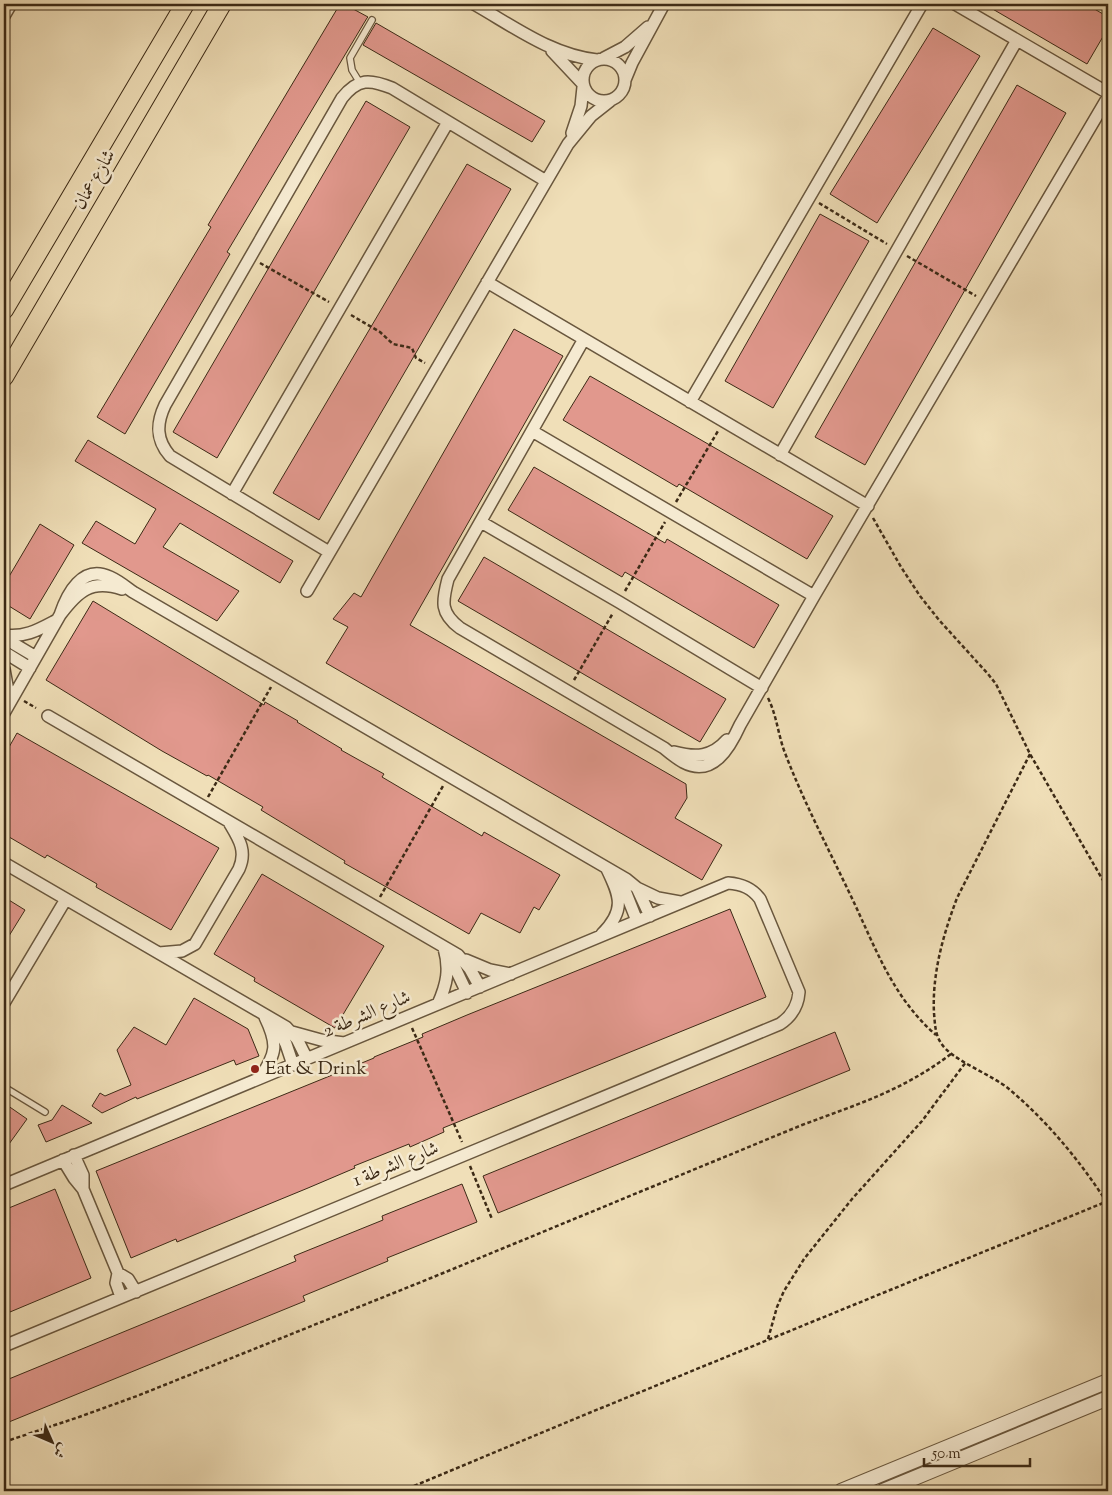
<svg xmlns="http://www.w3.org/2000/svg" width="1112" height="1495" font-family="'Sorts Mill Goudy',Amiri,serif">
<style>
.building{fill:#e1988d;stroke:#3c2a16}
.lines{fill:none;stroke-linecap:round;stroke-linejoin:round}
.service-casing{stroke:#69573e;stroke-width:8}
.minor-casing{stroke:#69573e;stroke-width:14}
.tertiary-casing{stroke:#69573e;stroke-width:16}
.primary-casing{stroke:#3c2a16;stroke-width:20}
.path{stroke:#3c2a16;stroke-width:2.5;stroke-dasharray:4 2.5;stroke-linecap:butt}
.service{stroke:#f5ead1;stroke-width:5.5}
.minor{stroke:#f5ead1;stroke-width:11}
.tertiary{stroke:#f5ead1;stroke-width:14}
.primary{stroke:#f0dfb8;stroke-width:18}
.poi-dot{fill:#8f2418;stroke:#f5ead1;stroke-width:2}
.labels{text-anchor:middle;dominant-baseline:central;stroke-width:5;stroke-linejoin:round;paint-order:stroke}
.street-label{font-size:19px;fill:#3c2a16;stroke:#f5ead1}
.poi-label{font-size:19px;fill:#3c2a16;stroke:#f5ead1;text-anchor:start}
</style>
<rect width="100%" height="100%" fill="#f0dfb8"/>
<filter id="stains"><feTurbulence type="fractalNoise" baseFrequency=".004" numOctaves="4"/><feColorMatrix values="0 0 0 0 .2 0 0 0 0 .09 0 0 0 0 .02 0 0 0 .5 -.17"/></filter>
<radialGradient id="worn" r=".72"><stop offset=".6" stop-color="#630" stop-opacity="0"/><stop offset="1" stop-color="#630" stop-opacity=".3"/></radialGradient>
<path class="building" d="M340,4H344L368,17L367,18L227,252L230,254L125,434L97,417L211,227L208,225Z
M984,4H1086L1108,17V28L1087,64Z
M376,23L545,121L532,142L363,45Z
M933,28L980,56L877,223L830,194Z
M1017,85L1066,113L865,465L815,437Z
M366,101L410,127L217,458L173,432Z
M467,164L511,189L319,520L273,493Z
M820,214L869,241L773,408L725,381Z
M514,329L563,356L410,625L686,784L687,798L675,818L722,845L702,880L326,663L348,627L333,619L354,593L361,597Z
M590,376L833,516L807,559L679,484L677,487L563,420Z
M88,440L293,561L280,583L180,523L163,547L239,591L217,621L82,543L96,521L135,544L156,509L75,461Z
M534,467L665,543L667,539L779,605L754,648L625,572L622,577L508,510Z
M40,524L74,545L30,619L4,603V585Z
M484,557L726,699L700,742L458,601Z
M93,601L264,705L265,702L298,721L297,722L342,749L341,750L384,774L382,777L482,836L484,832L560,875L539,910L534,907L520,933L481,913L469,934L344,863L345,861L261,810L263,807L208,775L207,776L162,751L46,680Z
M17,733L219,848L171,930L96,887L97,884L47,855L45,858L4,834V756Z
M262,874L384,946L335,1028L254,981L255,978L214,954Z
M4,897L25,910L4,944Z
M730,909L766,997L443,1128L444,1132L410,1147L409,1144L354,1166L355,1168L308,1188L177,1242L176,1239L131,1258L96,1171L374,1058V1057L423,1037L422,1034L467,1015Z
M194,998L248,1029L259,1056L236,1065L234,1060L137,1099L136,1097L102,1113L92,1106L100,1093L105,1096L131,1085L117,1050L134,1027L166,1045Z
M835,1032L850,1070L498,1213L483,1176Z
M4,1103L27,1119L4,1151Z
M62,1105L92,1123L46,1142L38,1125L52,1120Z
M462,1184L477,1222L387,1258L388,1261L303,1296L305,1301L4,1424V1381L296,1261L294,1256L383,1220L382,1216Z
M55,1189L91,1278L10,1312L4,1297V1210Z"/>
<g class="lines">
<g class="service-casing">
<path id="service" d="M360,83L352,70L350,58L372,20
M4,1087L45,1112"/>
</g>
<g class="minor-casing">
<path id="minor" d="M474,4C513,26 551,55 597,60
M955,4L1108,93
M4,16L11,4
M552,51L583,84
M604,58L625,47L648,27
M583 80a21 21 0 1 1 42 0a21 21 0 1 1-42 0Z
M625,80L632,63L664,4
M572,133L581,106L583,87
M487,282L868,506
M584,339L448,579C442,602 440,613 460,628L664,748C670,753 676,758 683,762C713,778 730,747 740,725L814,596L1108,97
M690,402L922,4
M532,431L814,596
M780,455L1017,40
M232,494L448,122
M481,522L619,602L762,688
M329,552L170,456C156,440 156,424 165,405L342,98C358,78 370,79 392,88L546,181
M307,591L568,144L591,116L610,101
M60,615C67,594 82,564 110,577C119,581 126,587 133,592L626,879L637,888L650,916
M4,635C24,638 38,630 55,621
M4,638L36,657
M4,652L30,668
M4,669L10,702
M4,713L60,615C78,591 91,579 122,589
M48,716L458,955L470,969L480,987
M674,752C696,758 712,757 727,740
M4,863L286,1027L297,1039L307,1059
M620,878L637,921
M637,888L658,898L680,902
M602,934C626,910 620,896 607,869
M159,953L182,951L195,944L239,869C247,851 239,839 230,824
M449,955L467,993
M466,960L490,970L511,974
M4,1003L66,899
M438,1004C447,984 450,969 444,948
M275,1022L286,1044L293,1065
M292,1032L321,1040L344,1043
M260,1078C277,1053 278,1044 265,1017
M74,1155L83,1175V1189
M63,1160L74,1178L83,1189L118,1273L116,1283L121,1297
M4,1185L728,883C742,884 752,888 760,899L799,992C798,1006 792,1016 780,1024L4,1346
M118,1273L128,1279L136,1292"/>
</g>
<g class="tertiary-casing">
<path id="tertiary" d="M841,1491L1108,1381
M883,1491L1108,1398"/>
</g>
<g class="primary-casing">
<path id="primary" d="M4,310L185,4
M4,377L222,4"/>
</g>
<path class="path" d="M819,203L887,244
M907,256L976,296
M260,263L329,302
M351,315L380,332L393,344L412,348L416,358L425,363
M676,502L718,431
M873,518L901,567L920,596L939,620L988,674L996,684L1030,754L1108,889
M625,591L665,522
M574,680L613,613
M768,698C777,716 778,735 785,753C803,800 826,844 848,890C874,943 890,995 936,1035
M24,701L36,708
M1030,754L957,898C943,935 932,974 934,1013C935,1024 935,1034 941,1043C951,1060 991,1074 1009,1089C1048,1122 1079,1160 1106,1201
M208,797L271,687
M380,897L443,786
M412,1028L462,1142
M470,1166L492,1219
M768,1339L777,1307L784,1291L804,1259L852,1199L922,1121L966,1062
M4,1442L79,1417L137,1396L431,1278L802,1125C858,1104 902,1091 951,1054
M402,1491L589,1413L1108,1201"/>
<use href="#service" class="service"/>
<use href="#minor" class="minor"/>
<use href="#tertiary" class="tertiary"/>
<use href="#primary" class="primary"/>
</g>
<circle class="poi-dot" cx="255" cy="1069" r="5"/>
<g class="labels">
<g class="street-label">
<text transform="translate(95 180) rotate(-60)">شارع عمان</text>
<text transform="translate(367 1015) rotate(-23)">شارع الشرطة 2</text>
<text transform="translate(396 1165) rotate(-22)">شارع الشرطة 1</text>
</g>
<g class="poi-label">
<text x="265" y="1069">Eat &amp; Drink</text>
</g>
</g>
<rect width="1112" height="1495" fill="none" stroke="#f0dfb8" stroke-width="20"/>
<rect x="5" y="5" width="1102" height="1485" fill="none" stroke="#3c2a16" stroke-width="2.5"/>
<rect x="10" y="10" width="1092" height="1475" fill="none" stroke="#3c2a16"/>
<g transform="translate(52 1442) rotate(135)" stroke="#f5ead1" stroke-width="4" paint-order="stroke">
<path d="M0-4L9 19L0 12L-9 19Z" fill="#3c2a16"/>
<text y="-8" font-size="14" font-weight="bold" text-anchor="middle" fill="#3c2a16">ش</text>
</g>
<path d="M924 1458v8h106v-8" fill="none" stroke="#3c2a16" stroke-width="2.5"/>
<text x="932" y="1458" font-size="15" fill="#3c2a16" stroke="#f5ead1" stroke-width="4" paint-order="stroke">50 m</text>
<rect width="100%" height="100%" filter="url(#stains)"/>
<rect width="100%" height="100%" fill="url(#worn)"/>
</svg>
